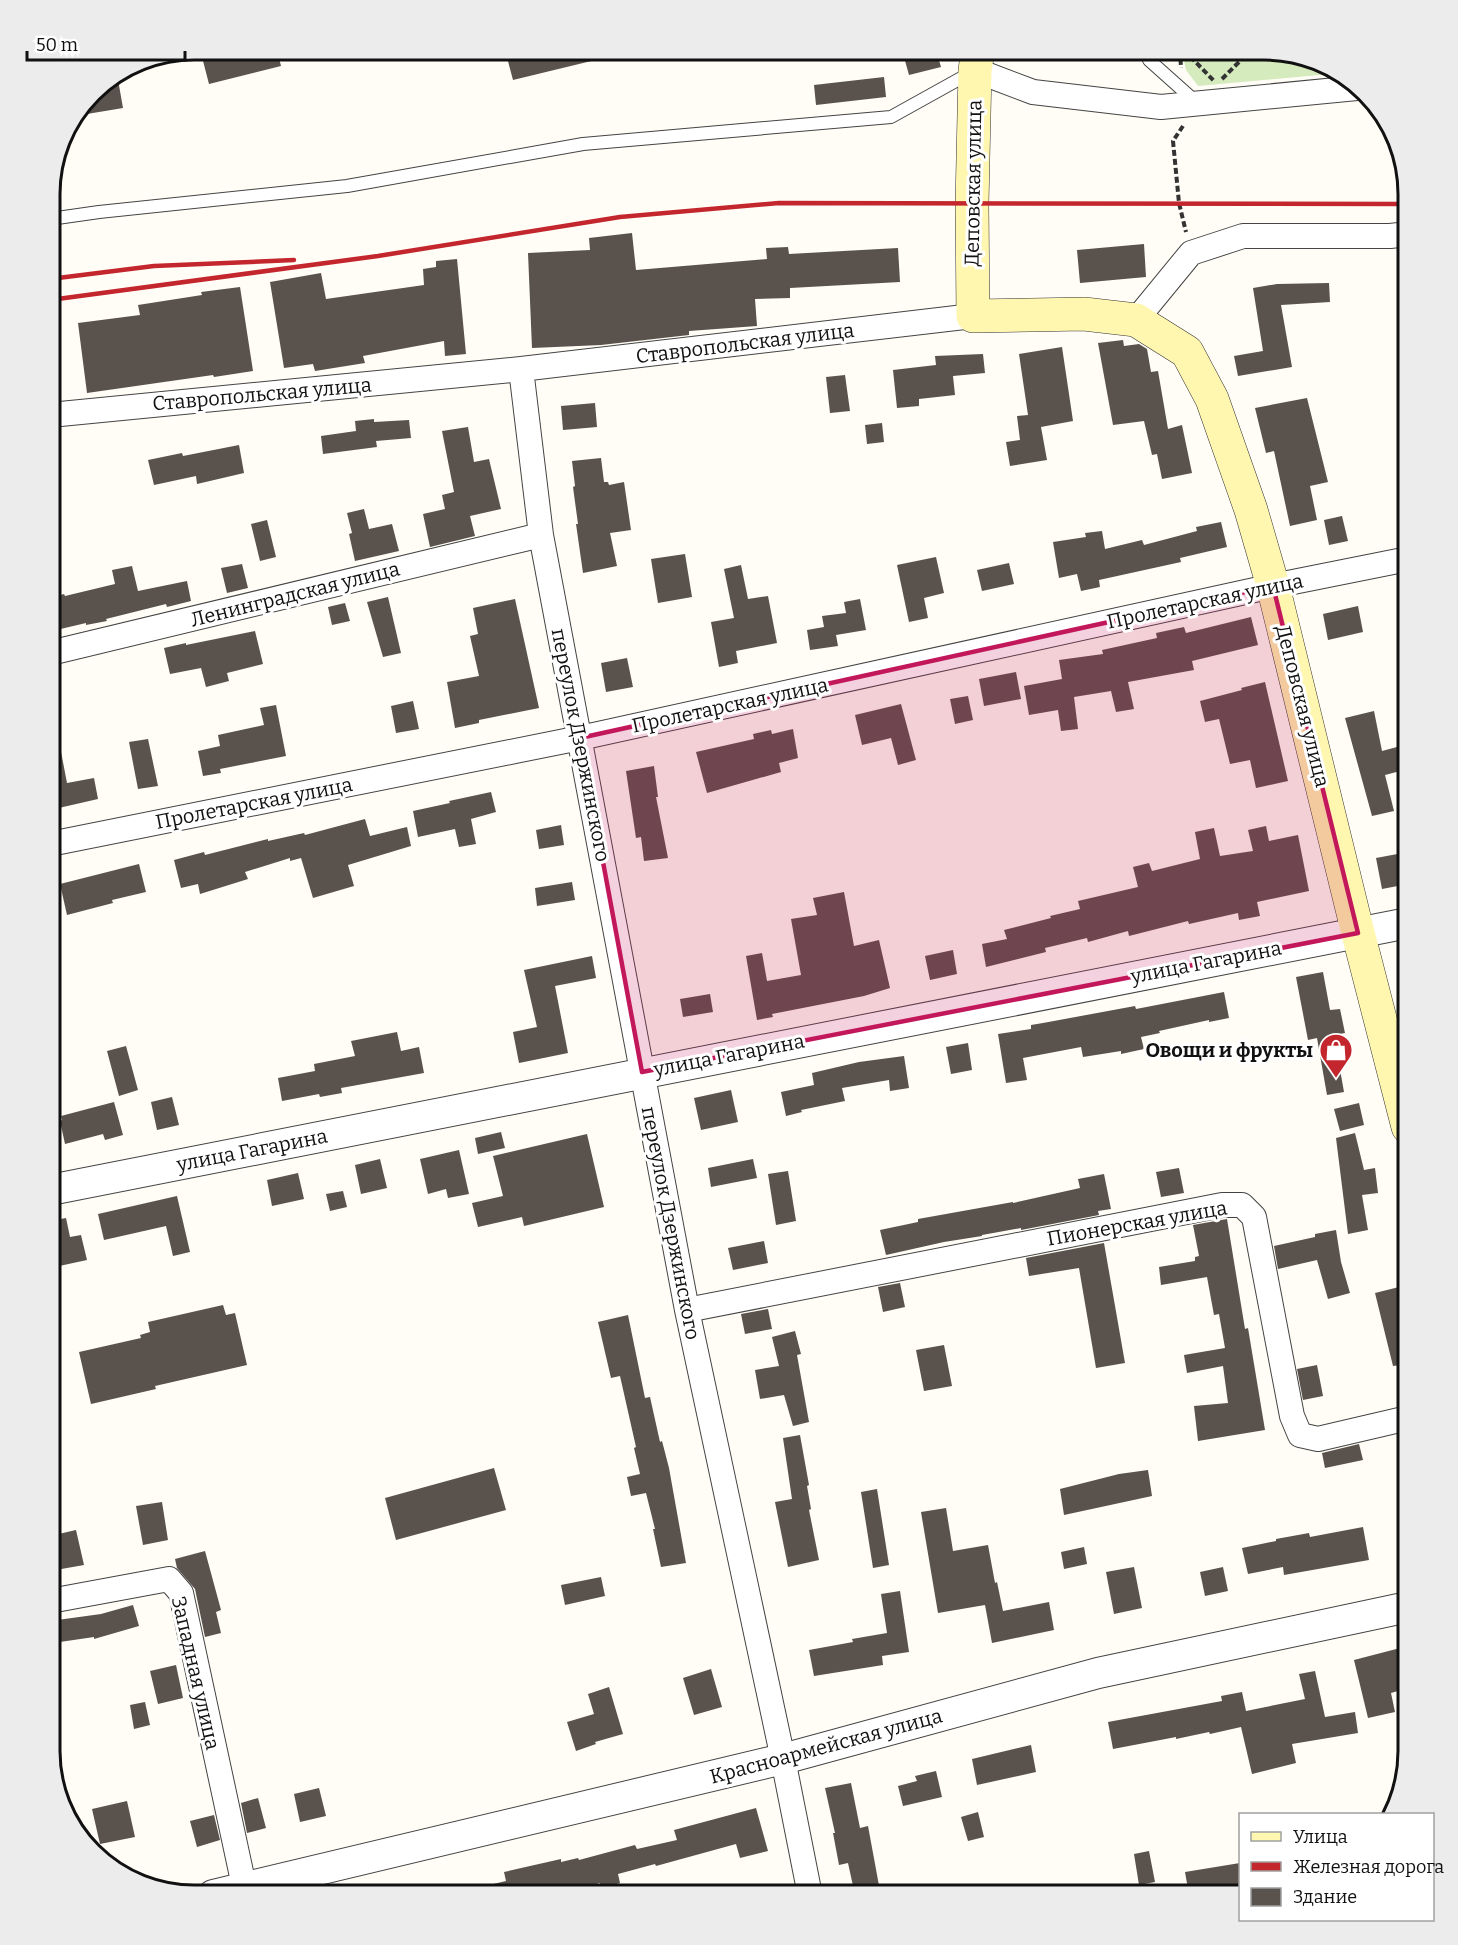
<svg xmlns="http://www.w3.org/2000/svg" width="1458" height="1945" font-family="Bitter,serif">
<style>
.green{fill:#d5ebbd}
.building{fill:#5a524d}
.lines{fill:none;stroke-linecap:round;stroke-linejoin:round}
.service-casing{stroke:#444;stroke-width:14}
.minor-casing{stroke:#444;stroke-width:26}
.tertiary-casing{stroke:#444;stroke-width:32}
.secondary-casing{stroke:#333;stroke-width:34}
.path{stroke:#333;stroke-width:4;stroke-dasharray:6 3;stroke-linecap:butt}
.service{stroke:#fff;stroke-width:12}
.minor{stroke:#fff;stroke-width:24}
.tertiary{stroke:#fff;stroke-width:30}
.secondary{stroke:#fff6b0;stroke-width:33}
.rail{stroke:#c4262e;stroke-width:4.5}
.marked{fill:#c2185b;fill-opacity:0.2;stroke:#c2185b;stroke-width:4.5;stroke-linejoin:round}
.labels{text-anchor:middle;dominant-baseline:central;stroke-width:6;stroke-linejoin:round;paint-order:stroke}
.street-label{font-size:20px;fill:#111;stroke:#fff}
.poi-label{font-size:20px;font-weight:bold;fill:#111;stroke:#fff;text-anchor:end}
.rim{fill:none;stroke:#111;stroke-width:3}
</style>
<rect width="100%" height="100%" fill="#fffdf5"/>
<path class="green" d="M1182,50H1273L1337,69L1341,73L1198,86L1186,70Z"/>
<path class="building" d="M231,50H277L281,66L209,84L202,57Z
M505,50H611L612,56L513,80Z
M902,50H936L941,67L909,75Z
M117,74L123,108L75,116L98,86Z
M884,77L886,97L816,105L814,85Z
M632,233L636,270L767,259L766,248L788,247L789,254L898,248L900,282L790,288V298L755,299L757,326L689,331V335L601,345L532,348L528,253L590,250L589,238Z
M1144,244L1146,277L1080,283L1077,250Z
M457,259L466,354L445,356L444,341L363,356L365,363L315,371L313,364L284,368L270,282L321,273L326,299L424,285L423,269L436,267V261Z
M1329,283L1330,302L1281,305L1292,367L1238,376L1234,356L1263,351L1253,288L1277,284Z
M240,287L253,371L214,377L213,375L87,393L78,323L140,315L138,305L202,295L201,292Z
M1123,340L1124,346L1139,344L1147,349L1151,372L1158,371L1168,429L1182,425L1192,473L1162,479L1157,454L1152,455L1144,421L1113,425L1098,343Z
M1062,347L1073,421L1041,427L1047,460L1010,466L1006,442L1020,440L1017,416L1028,415L1019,354Z
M983,354L985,373L953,376L955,395L919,399V406L897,408L893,370L936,365L935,356Z
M845,375L850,411L830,413L826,377Z
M1307,398L1328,482L1310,486L1317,520L1290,526L1274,451L1266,453L1255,408Z
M595,403L597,427L563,430L561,406Z
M374,419V422L409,420L411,438L376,441L377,447L323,454L321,436L356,431L355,421Z
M882,423L884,442L867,444L865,425Z
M468,427L474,462L489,459L501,509L470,516L475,536L430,547L423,514L445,509L442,495L454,492L442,431Z
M239,445L244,473L197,484L196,476L154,485L148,460L182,453L183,456Z
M601,458L604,482H608L609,485L624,482L631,530L610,533L617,566L583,573L576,524H578L573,487L575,486L572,461Z
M364,509L369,529L392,524L399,551L355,561L349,534L352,533L347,513Z
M1342,516L1348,541L1329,545L1324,520Z
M267,520L276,557L260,561L251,524Z
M1221,522L1227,547L1180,558L1181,562L1099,580L1100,587L1081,591L1077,574L1059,578L1053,542L1086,537L1085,533L1102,531L1105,549L1142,540L1144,545L1197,531L1196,527Z
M685,554L692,597L658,603L651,559Z
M936,557L944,593L924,598L928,618L909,622L897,565Z
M1009,563L1014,584L982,591L977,570Z
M242,564L248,588L227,593L221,568Z
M741,565L748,599L768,596L777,643L736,651L738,663L719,667L711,622L734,618L724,569Z
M132,566L138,591L187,581L191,601L167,607L166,604L106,619L107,621L86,625V623L52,631L50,621V598L64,594L65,596L115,584L112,570Z
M388,597L401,653L383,657L367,602Z
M515,599L539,708L479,720V723L455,728L447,682L479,676L470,636L478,634L473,608Z
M860,599L866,630L836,635L838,646L810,650L807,630L824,627L822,616L846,613L844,602Z
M345,603L350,621L332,625L328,607Z
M1358,606L1363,632L1328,640L1323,614Z
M1251,617L1258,645L1192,661L1194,670L1128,682L1134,709L1116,712L1111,691L1074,697L1078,729L1061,731L1058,710L1029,715L1024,686L1062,679L1059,660L1103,654L1102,650L1157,638L1156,633L1184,627L1186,633Z
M255,631L263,664L227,673L229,681L206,687L201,668L170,674L164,648L186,643V645Z
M627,658L633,687L606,692L601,663Z
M1016,672L1021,699L984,706L979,679Z
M1265,682L1288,781L1256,788L1250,760L1230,764L1219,719L1205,722L1200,701L1242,690L1241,688Z
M968,696L973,720L955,724L950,699Z
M413,701L419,729L396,733L391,706Z
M901,704L916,760L898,765L891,738L862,745L855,715Z
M276,705L286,756L220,769L221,773L203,776L198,751L220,746L218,735L264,725L260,708Z
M1374,711L1382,751L1408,744V769L1385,775L1394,811L1372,816L1345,718Z
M793,729L798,758L779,763L781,772L707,793L696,752L754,739L753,734L771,730L772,734Z
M58,736L67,783L94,778L98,799L50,810V737Z
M148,739L158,786L138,789L129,742Z
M654,766L658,797H656L668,858L644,861L641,837L636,838L626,771Z
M491,792L496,812L471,819L476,844L459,847L455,829L418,837L413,811L450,803L449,801Z
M365,819L370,836L407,827L411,846L348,865L354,886L313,898L301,858L290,861V858L245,872L248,879L200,894L198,884L181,888L174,860L204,852L205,855L268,839V841L304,833L305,835Z
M561,825L564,845L539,849L536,830Z
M1266,826L1269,841L1298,835L1309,891L1257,902L1260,916L1239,920L1238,913L1189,924L1188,921L1129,936L1128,931L1088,942L1087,938L1045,948L1046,952L986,967L982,944L1007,939L1004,930L1051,918L1050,916L1080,909L1078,901L1138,887L1133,867L1149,863L1152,871L1200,859L1195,832L1214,828L1220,856L1253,851L1248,830Z
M1408,852V884L1382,889L1376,858Z
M139,864L146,892L112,900L113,903L67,915L60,884Z
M572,882L575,900L537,906L535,888Z
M844,892L854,946L879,940L890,988L864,996L772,1014L773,1017L757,1020L746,956L762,953L767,981L801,975L791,919L817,915L813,898Z
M953,950L957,974L930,980L925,956Z
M592,956L596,978L555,986L568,1053L519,1063L513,1032L537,1027L524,970Z
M1323,972L1330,1010L1340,1009L1345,1033L1334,1035L1344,1092L1327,1095L1317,1038L1308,1040L1296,977Z
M1224,992L1229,1018L1209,1022V1020L1159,1031L1160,1033L1141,1037L1144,1049L1121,1054V1051L1083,1057L1081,1047L1023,1058L1027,1080L1006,1083L998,1034L1031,1029V1025L1043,1023L1135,1006L1136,1009Z
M710,994L713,1012L683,1017L680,999Z
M397,1032L401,1051L419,1047L424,1073L341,1088L342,1093L320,1097L319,1094L282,1101L278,1078L315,1071L314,1064L355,1056L351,1041Z
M968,1043L972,1070L951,1074L946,1047Z
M126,1046L138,1090L119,1096L107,1051Z
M904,1056L909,1088L890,1091L889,1080L842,1088L845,1101L801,1110L802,1112L786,1116L781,1092L814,1085L812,1073L859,1062Z
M731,1090L738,1122L701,1130L694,1098Z
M172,1097L179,1125L157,1130L151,1102Z
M114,1102L123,1135L105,1140L103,1134L65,1144L60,1121L62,1120L61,1116Z
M1359,1103L1364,1125L1340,1131L1334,1109Z
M501,1132L505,1148L478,1154L475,1138Z
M1355,1133L1364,1170L1375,1168L1378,1193L1362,1195L1368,1230L1348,1234L1336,1138Z
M587,1134L604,1207L524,1226L522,1217L478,1227L472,1203L503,1196L493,1156Z
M459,1150L469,1194L448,1198L446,1189L428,1194L420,1159Z
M380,1159L387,1188L361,1194L355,1165Z
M753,1159L757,1178L711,1187L708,1168Z
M1179,1168L1184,1193L1161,1197L1156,1172Z
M788,1171L796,1221L776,1225L768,1174Z
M298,1173L304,1199L272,1206L267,1180Z
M1104,1174L1111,1209L1098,1211L1099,1215L1021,1230V1228L982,1235V1236L944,1242L886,1255L880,1230L918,1222V1219L1013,1202V1203L1080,1188L1078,1179Z
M343,1191L347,1207L330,1211L326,1194Z
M177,1196L190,1252L173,1256L166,1226L104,1240L98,1214Z
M66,1218L70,1237L81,1235L87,1260L50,1268V1221Z
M1227,1219L1245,1329L1248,1328L1265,1430L1198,1441L1194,1406L1228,1403L1223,1366L1187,1373L1184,1355L1225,1348L1219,1314L1214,1315L1207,1277L1161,1285L1159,1267L1195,1261V1257L1199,1256L1193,1225Z
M1336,1230L1341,1262L1350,1293L1328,1299L1317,1260L1278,1269L1274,1246L1315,1237V1234Z
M764,1241L768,1263L733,1270L728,1248Z
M1104,1243L1125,1363L1096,1368L1079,1268L1029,1276L1026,1258Z
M900,1283L905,1307L883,1312L878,1287Z
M1399,1287L1408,1327V1364L1393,1366L1375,1293Z
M223,1305L226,1315L235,1313L247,1365L155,1386L156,1389L91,1404L79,1352L141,1338L140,1335L150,1332L148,1322Z
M768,1309L772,1329L745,1334L741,1314Z
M628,1315L645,1398L650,1397L660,1442L662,1441L669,1468L686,1563L661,1567L653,1529H655L646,1493L631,1496L627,1477L640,1474L634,1448L636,1447L620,1376L611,1378L598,1322Z
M795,1331L801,1354L797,1355L809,1422L793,1426L784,1395L760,1399L755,1370L779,1366L772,1337Z
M944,1345L952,1386L924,1391L916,1350Z
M1317,1365L1323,1396L1303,1400L1297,1369Z
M800,1435L809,1485L807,1486L811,1509L809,1510L819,1560L788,1567L775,1502L792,1499L783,1438Z
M1359,1444L1363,1460L1325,1468L1322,1453Z
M494,1468L506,1510L396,1540L385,1498Z
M1148,1470L1152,1496L1064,1515L1060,1489L1119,1474Z
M877,1489L889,1565L873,1568L861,1492Z
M162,1502L168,1540L143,1545L136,1506Z
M946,1508L953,1551L988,1545L995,1583L997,1582L1003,1611L1049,1602L1054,1630L992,1643L985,1605L938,1613L921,1512Z
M1363,1527L1369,1560L1284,1575L1283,1567L1248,1574L1242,1548L1276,1541V1539L1309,1533L1310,1537Z
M76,1530L84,1565L50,1571V1536Z
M1084,1547L1087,1564L1064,1569L1061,1552Z
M205,1551L221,1610L216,1612L221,1633L205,1637L195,1589L177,1568L175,1559Z
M1134,1567L1142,1608L1114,1614L1106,1572Z
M1223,1567L1228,1591L1205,1596L1200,1572Z
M601,1577L605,1596L565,1605L561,1585Z
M900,1591L909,1652L882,1656L883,1665L814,1676L809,1650L853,1642L852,1639L887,1633L881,1594Z
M133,1605L139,1626L94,1639V1637L53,1643L50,1621L101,1614Z
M1404,1647L1408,1663V1688L1391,1693L1395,1712L1368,1718L1354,1660Z
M176,1665L183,1698L158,1704L150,1671Z
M711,1669L722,1707L694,1715L683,1678Z
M1315,1671L1325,1717L1355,1712L1358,1733L1292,1744L1296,1763L1252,1774L1241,1727L1210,1734L1209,1732L1176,1739V1737L1113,1749L1108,1722L1222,1701L1221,1696L1242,1692L1246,1711L1305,1699L1299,1674Z
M609,1687L623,1734L595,1742L596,1744L576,1751L567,1722L594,1714L588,1694Z
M145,1702L150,1725L134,1729L130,1705Z
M1031,1745L1036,1772L977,1785L972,1759Z
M936,1771L942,1797L903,1806L898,1786L917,1781L915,1776Z
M851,1783L860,1828L868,1826L880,1891L860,1895H855L848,1863L839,1865L833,1833H835L825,1788Z
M319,1788L326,1816L300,1822L294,1794Z
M258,1798L266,1828L247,1833L241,1803Z
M127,1801L135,1837L100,1844L92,1809Z
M756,1808L768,1851L740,1858L736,1844L656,1866L655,1864L618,1874L620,1883L601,1889L600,1883L557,1895H546L545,1890L526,1895H473L472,1889L506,1881L504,1872L561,1859V1862L578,1858L579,1860L635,1845L637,1849L677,1840L674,1830Z
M978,1812L984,1837L968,1841L961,1817Z
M214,1815L220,1840L197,1847L190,1821Z
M1149,1851L1155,1882L1139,1885L1134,1854Z
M1240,1863V1887L1189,1895L1185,1872Z"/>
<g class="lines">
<g class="service-casing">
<path id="service" d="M1147,50L1149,60L1196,102
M50,219L99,212L347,186L583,144L891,117L972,72"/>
</g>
<g class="minor-casing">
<path id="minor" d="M975,70L1033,92L1161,107L1357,88
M1136,320L1191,253L1243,236H1390L1408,234
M521,369L541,535L687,1310L783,1759L810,1895
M50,415L521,369L973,316
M50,653L541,535
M50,844L580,738L1273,586L1408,559
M687,1310L1222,1205H1242L1254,1217L1292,1416L1300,1435L1318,1439L1408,1418
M50,1601L169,1579L181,1593L246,1895"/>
</g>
<g class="tertiary-casing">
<path id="tertiary" d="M50,1190L1408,923
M213,1895L783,1759L1098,1673L1408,1607"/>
</g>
<g class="secondary-casing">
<path id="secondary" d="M978,50L975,70L972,204L973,316L1084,314L1136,320L1187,352L1212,399L1251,510L1273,586L1358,933L1408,1127"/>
</g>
<path class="path" d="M1180,50L1181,68
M1184,50L1214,81
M1222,79L1251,50
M1183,126L1173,141L1179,203L1186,232"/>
<use href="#service" class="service"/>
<use href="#minor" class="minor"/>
<use href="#tertiary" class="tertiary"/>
<use href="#secondary" class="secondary"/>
<path class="rail" d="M50,279L154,266L294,260
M50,300L378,256L620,217L779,203L1408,204"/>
</g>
<path class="marked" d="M1273,586L1358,933L642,1072L580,738Z"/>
<defs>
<g id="shop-pin" transform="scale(1.725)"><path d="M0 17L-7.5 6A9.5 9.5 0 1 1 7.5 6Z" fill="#c4262e" stroke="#fff"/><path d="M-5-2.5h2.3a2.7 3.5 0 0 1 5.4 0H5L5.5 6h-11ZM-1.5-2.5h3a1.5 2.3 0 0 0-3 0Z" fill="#fff"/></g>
</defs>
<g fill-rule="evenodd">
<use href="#shop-pin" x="1336" y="1050"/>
</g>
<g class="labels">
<g class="street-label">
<text transform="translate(973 183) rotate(-89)">Деповская улица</text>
<text transform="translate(745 343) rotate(-7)">Ставропольская улица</text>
<text transform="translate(262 394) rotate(-5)">Ставропольская улица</text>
<text transform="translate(295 594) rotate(-14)">Ленинградская улица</text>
<text transform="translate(1205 601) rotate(-12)">Пролетарская улица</text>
<text transform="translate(730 705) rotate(-12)">Пролетарская улица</text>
<text transform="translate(1303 706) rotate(76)">Деповская улица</text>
<text transform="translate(581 745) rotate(79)">переулок Дзержинского</text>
<text transform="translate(254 803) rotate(-11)">Пролетарская улица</text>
<text transform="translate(1206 962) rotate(-11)">улица Гагарина</text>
<text transform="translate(729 1055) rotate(-11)">улица Гагарина</text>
<text transform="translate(252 1150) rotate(-11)">улица Гагарина</text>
<text transform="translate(671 1223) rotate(79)">переулок Дзержинского</text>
<text transform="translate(1137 1223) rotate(-10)">Пионерская улица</text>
<text transform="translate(196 1673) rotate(77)">Западная улица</text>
<text transform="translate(826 1746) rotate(-15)">Красноармейская улица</text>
</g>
<g class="poi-label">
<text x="1313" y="1050">Овощи и фрукты</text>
</g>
</g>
<path d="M0 0H1458V1945H0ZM194 60H1264A134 134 0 0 1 1398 194V1751A134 134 0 0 1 1264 1885H194A134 134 0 0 1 60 1751V194A134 134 0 0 1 194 60Z" fill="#ececec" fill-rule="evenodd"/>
<path class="rim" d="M194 60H1264A134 134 0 0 1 1398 194V1751A134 134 0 0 1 1264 1885H194A134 134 0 0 1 60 1751V194A134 134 0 0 1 194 60Z"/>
<rect x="1239" y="1813" width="195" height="108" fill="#ffffff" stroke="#a0a0a0" stroke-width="1.5"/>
<rect x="1251" y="1832" width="30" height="9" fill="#fff6b0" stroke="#a0a0a0" stroke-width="1.5"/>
<text x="1293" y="1843" font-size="18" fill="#111111">Улица</text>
<rect x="1251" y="1862" width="30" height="9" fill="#c4262e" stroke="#a0a0a0" stroke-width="1.5"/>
<text x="1293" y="1873" font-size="18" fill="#111111">Железная дорога</text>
<rect x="1251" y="1888" width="30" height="18" fill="#5a524d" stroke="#a0a0a0" stroke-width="1.5"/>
<text x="1293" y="1903" font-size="18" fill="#111111">Здание</text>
<path d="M27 51v9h158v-9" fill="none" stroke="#111111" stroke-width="3"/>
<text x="36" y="51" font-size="18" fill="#111111" stroke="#ffffff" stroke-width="4.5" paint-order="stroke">50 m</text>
</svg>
